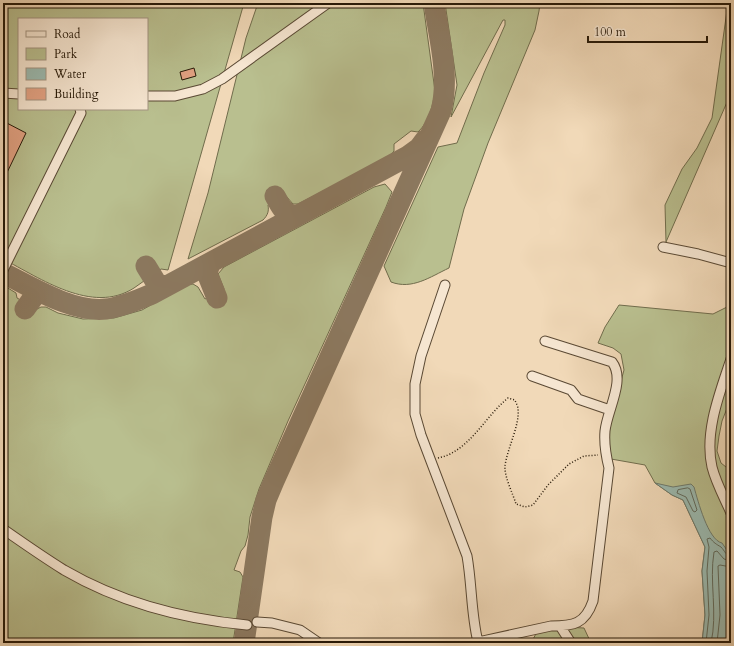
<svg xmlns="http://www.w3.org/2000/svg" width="734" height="646" font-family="Cardo,serif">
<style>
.green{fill:#b9bf8f;stroke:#706c4c;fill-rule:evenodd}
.water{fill:#9bbab0;stroke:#6d7a6d}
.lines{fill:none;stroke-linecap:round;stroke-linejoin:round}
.shore{stroke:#616a5c;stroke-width:1}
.taxiway{stroke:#8c7960;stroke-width:21}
.building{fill:#e3a283;stroke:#271908}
.minor-casing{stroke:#5a4934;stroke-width:11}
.path{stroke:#271908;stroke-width:1.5;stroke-dasharray:1 2;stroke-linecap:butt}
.minor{stroke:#f6e6d1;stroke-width:9}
</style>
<rect width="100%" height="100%" fill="#f1d9b8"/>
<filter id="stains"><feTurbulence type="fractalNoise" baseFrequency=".005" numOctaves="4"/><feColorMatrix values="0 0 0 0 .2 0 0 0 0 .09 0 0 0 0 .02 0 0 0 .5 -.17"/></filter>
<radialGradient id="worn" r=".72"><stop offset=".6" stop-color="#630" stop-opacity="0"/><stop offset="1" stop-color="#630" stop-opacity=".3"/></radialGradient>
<path class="green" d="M3,3H244L168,270L161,269C152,275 143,282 134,288C92,315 40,278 3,259ZM19,19H147V109H19Z
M258,3H423L435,91C433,105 429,122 418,132L411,131L394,144V151L389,157L298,204H293L286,196L268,205C269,211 268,215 263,220L188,259L208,193L246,38Z
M445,3H540L539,11L535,30L488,143L464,209L449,268C430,277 412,290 391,282L384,266L438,147L457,143L484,73L505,25V20H503L451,117L457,85Z
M728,3H731V93L666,242L665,205L682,169L697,148L712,118Z
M385,184L392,192L386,207L288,421L259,489L250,517L248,535L245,546L241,551L234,570L240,572L243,577L233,643H3V285L16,293L17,298L37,309L41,307H46L58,313L83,319L114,318L142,310L186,285L193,284L198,287L205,299L224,289L218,274L224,267L374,187Z
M619,305L713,314L731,305V398L722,421L719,436L717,451L721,463L731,471V643H702L705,615L702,571L705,547L683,500L672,495L655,483L645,465L611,459L607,444L612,414L624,370L621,354L613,348L598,343L605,327Z
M563,627L584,628L591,643H531L538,630Z"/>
<path class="water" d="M655,483L673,487L691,484L694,487C698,501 708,540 722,543L731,556V643H702L705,615L702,571L705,547L683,500L672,495Z"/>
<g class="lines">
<path class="shore" d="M688,488L690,489L697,510L695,512L693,511L686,497L677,493L678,490Z
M706,643L709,615L707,571L709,547L707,539L710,538C714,543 716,544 721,547C725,551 725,555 731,556
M711,643C718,613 709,582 714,552L717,551L724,559L731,561
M717,643L720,615L718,566L720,565L731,567"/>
<path class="taxiway" d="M275,196C280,204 282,212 292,215
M146,266L157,284L161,285
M209,267L207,273L217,298
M3,273C32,287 73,313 106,309C122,307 137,300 152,294L408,156L419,148L425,140
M25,309L35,295L39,293
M244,643L262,517L266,500L274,481L441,111C450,76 439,38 434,3"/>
</g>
<path class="building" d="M194,68L196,76L182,80L180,72Z
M3,121L26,133L3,181Z"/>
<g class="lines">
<g class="minor-casing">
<path id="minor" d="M3,93L19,94
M147,96H175L203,89L222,79L328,3
M663,247L698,254L731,263
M3,270L81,113L80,109
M445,285L421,356L415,384V414L421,435L467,556C472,584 471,614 478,642L551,626C574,626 585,624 593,601L609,468C606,456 604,443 605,431C607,410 626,380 612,362L545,341
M731,359C720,392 704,432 712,467C716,483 725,499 731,513
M532,376L571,390L578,399L610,410
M3,529C23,543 43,557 64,570C119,602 183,619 247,625
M257,622L272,623L300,630L319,643
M560,626L571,643"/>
</g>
<path class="path" d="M438,458C442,457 446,456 450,454C474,442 487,415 508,398L515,400C516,403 518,406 518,409C520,425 507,449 505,466C504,476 513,494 516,504L525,507L533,505L548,485L569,464L584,456L598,455"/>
<use href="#minor" class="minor"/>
</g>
<rect width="734" height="646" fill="none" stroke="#f1d9b8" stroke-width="16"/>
<rect x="4" y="4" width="726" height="638" fill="none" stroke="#271908" stroke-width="2"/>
<rect x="8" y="8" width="718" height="630" fill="none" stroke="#271908"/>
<rect x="18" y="18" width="130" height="92" fill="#f6e6d1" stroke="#a39481"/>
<rect x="26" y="31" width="20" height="6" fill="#f6e6d1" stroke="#a39481"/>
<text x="54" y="38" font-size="12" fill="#271908">Road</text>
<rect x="26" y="48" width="20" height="12" fill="#b9bf8f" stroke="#a39481"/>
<text x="54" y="58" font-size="12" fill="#271908">Park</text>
<rect x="26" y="68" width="20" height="12" fill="#9bbab0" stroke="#a39481"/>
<text x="54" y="78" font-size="12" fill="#271908">Water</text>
<rect x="26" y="88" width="20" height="12" fill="#e3a283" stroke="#a39481"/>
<text x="54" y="98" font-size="12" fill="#271908">Building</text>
<path d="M588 36v6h119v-6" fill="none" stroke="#271908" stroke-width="2"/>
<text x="594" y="36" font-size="12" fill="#271908" stroke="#f6e6d1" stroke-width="3" paint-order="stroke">100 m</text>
<rect width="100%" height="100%" filter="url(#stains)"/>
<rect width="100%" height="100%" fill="url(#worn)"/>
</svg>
